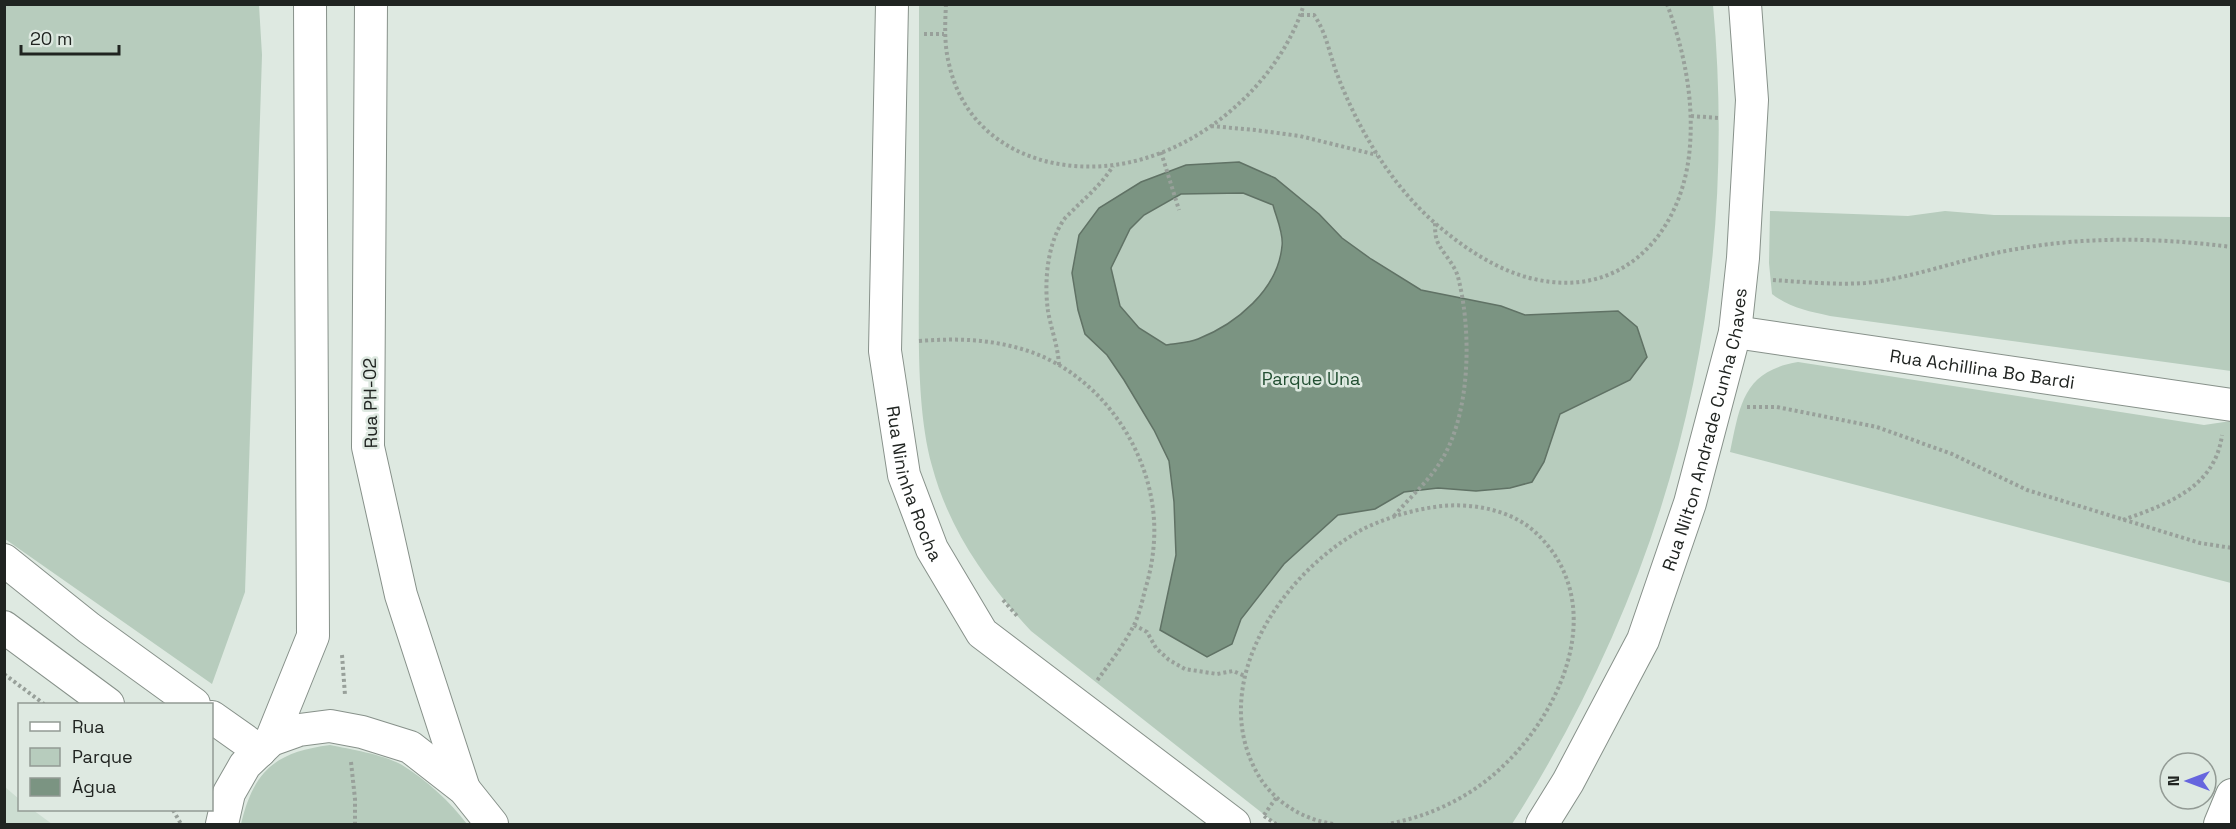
<svg xmlns="http://www.w3.org/2000/svg" width="2236" height="829" font-family="'Space Grotesk',sans-serif">
<style>
.built{fill:#ccddd1}
.green{fill:#b7ccbd}
.water{fill:#7b9482;stroke:#607265;stroke-width:1.5;fill-rule:evenodd}
.lines{fill:none;stroke-linecap:round;stroke-linejoin:round}
.minor-casing{stroke:#87918a;stroke-width:34}
.path{stroke:#98a09a;stroke-width:4;stroke-dasharray:3 3;stroke-linecap:butt}
.minor{stroke:#fff;stroke-width:32}
.labels{text-anchor:middle;dominant-baseline:central;stroke-width:5;stroke-linejoin:round;paint-order:stroke}
.street-label{font-size:18px;fill:#202421;stroke:#dee9e1}
.park-label{font-size:18px;fill:#224f32;stroke:#dee9e1}
</style>
<rect width="100%" height="100%" fill="#dee9e1"/>
<path class="built" d="M5,787L19,799L20,810H33L52,824H5Z"/>
<path class="green" d="M5,4L259,5L262,55L245,592L212,684L5,539Z
M919,5H1713C1740,302 1671,573 1512,824H1276L1031,631C987,583 949,530 932,466C916,408 919,332 919,272C919,183 919,94 919,5Z
M1770,211L1908,216L1945,211L1994,215L2231,217V371L1830,316C1808,311 1790,308 1772,294L1769,263Z
M1798,362L2204,425L2231,421V583L1730,452C1740,405 1743,371 1798,362Z
M330,745C350,749 385,755 402,765C427,780 450,802 467,824H241C254,770 276,752 330,745Z"/>
<path class="water" d="M1239,162L1275,178L1319,214L1342,238L1371,259L1421,290L1501,306L1525,315L1618,311L1637,327L1647,357L1630,380L1560,414L1544,462L1532,482L1510,488L1476,491L1438,488L1404,492L1375,509L1338,515L1284,564L1241,619L1232,644L1207,657L1160,630L1176,555L1174,502L1169,461L1154,430L1124,380L1107,355L1085,334L1078,310L1072,273L1079,235L1099,208L1141,182L1186,165ZM1243,193L1273,205C1276,217 1284,234 1282,246C1278,290 1236,324 1198,339C1188,343 1176,343 1166,345L1139,328L1120,306L1111,268L1130,229L1144,215L1181,194Z"/>
<g class="lines">
<g class="minor-casing">
<g id="minor">
<path d="M371,4L368,447L401,595L464,789"/>
<path id="s1" d="M892,4L885,351L904,475L932,549L982,633L1234,824"/>
<path id="s2" d="M1735,332L2232,405"/>
<path d="M4,560L89,628L194,704"/>
<path d="M4,627L108,704"/>
<path d="M212,717L260,751"/>
<path d="M271,740L313,636L310,4"/>
<path d="M222,824L229,793L245,765L271,740L299,730L330,726L362,732L410,747L464,789L492,824"/>
<path id="s3" d="M1542,824L1568,782L1643,640L1690,503L1735,332L1743,258L1752,100L1745,4"/>
<path d="M2220,824L2232,795"/>
</g>
</g>
<path class="path" d="M946,4C945,24 944,44 949,64C969,154 1065,183 1146,158C1216,137 1282,75 1304,4
M1301,15H1314C1327,34 1329,53 1337,74C1358,129 1391,185 1436,224C1464,248 1498,271 1534,279C1620,299 1679,237 1689,156C1695,104 1685,53 1667,4
M924,34H944
M1691,116L1719,118
M1211,126L1255,130L1300,136L1377,155
M1161,152L1179,210
M1773,280C1803,282 1835,285 1865,283C1915,278 1966,257 2017,249C2088,236 2160,238 2232,247
M919,341C958,338 994,339 1031,352C1107,379 1159,462 1154,541C1153,558 1150,574 1145,590C1142,602 1139,615 1134,625C1124,645 1109,664 1096,682
M1059,365C1058,346 1051,329 1048,311C1044,283 1047,245 1063,221C1066,216 1072,212 1076,207C1090,194 1103,182 1113,166
M1747,407H1777L1877,427L1952,454L2027,490L2200,543L2232,548
M1394,516C1408,499 1427,483 1439,464C1471,417 1472,331 1458,277C1454,262 1438,249 1436,237C1435,232 1435,227 1435,223
M2123,520C2167,504 2215,488 2222,435
M1003,600L1018,617
M1134,625L1147,632L1156,648L1169,660L1185,669L1217,674L1233,671L1245,676
M342,655L345,695
M4,674L44,704
M351,762L355,799V824
M173,810L181,824
M1264,815L1276,798
M1264,816L1276,824
M1333,824C1301,819 1271,800 1256,771C1208,681 1283,572 1363,529C1388,517 1415,509 1442,506C1473,503 1510,510 1534,531C1613,603 1561,718 1492,776C1462,801 1426,817 1388,824"/>
<use href="#minor" class="minor"/>
</g>
<g class="labels">
<g class="street-label">
<text stroke="none"><textPath href="#s2" startOffset="250">Rua Achillina Bo Bardi</textPath></text>
<text transform="translate(370 403) rotate(-91)">Rua PH-02</text>
<text stroke="none"><textPath href="#s3" startOffset="430">Rua Nilton Andrade Cunha Chaves</textPath></text>
<text stroke="none"><textPath href="#s1" startOffset="483">Rua Nininha Rocha</textPath></text>
</g>
<g class="park-label">
<text x="1311" y="378">Parque Una</text>
</g>
</g>
<rect width="2236" height="829" fill="none" stroke="#202421" stroke-width="12"/>
<rect x="18" y="703" width="195" height="108" fill="#dee9e1" stroke="#929a94" stroke-width="1.5"/>
<rect x="30" y="722" width="30" height="9" fill="#ffffff" stroke="#929a94" stroke-width="1.5"/>
<text x="72" y="733" font-size="18" fill="#202421">Rua</text>
<rect x="30" y="748" width="30" height="18" fill="#b7ccbd" stroke="#929a94" stroke-width="1.5"/>
<text x="72" y="763" font-size="18" fill="#202421">Parque</text>
<rect x="30" y="778" width="30" height="18" fill="#7b9482" stroke="#929a94" stroke-width="1.5"/>
<text x="72" y="793" font-size="18" fill="#202421">Água</text>
<g transform="translate(2188 781) rotate(270)"><circle r="28" fill="#dee9e1" stroke="#929a94" stroke-width="1.5"/>
<path d="M0-4.5L10 22L0 15L-10 22Z" fill="#6665de"/>
<text y="-9" font-size="16" font-weight="bold" text-anchor="middle" fill="#202421">N</text>
</g>
<path d="M21 45v9h98v-9" fill="none" stroke="#202421" stroke-width="3"/>
<text x="30" y="45" font-size="18" fill="#202421" stroke="#dee9e1" stroke-width="4.5" paint-order="stroke">20 m</text>
</svg>
